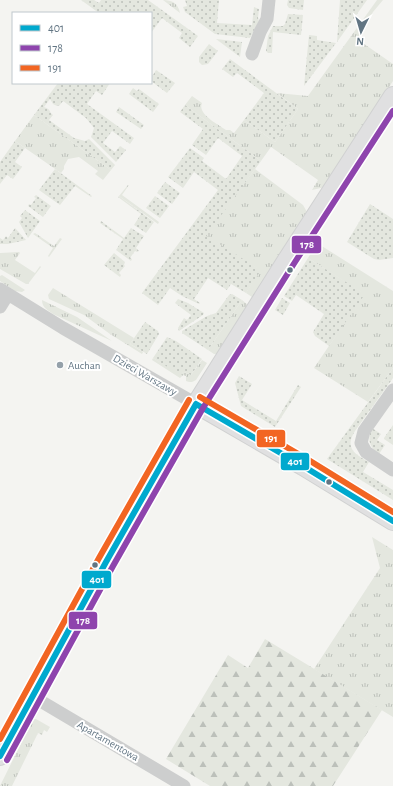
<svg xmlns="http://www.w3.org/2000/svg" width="393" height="786" font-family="'Alegreya Sans',sans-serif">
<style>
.grass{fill:url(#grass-tufts)}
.forest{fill:url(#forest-firs)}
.garden{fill:url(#garden-dots)}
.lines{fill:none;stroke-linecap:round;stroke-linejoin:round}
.secondary-casing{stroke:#d0d1d1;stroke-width:20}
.street{stroke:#cdcece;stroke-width:13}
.secondary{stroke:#e0e0e1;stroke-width:18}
.bus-1-casing{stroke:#fff;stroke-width:9}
.bus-2-casing{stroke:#fff;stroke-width:9}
.bus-3-casing{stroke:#fff;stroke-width:9}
.bus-1{stroke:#00a9ce;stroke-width:6}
.bus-2{stroke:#8e44ad;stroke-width:6}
.bus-3{stroke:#f26522;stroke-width:6}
.bus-dot{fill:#627583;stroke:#fff;stroke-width:1.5}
.poi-dot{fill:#95a1aa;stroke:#fff;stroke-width:1.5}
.labels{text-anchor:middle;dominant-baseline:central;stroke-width:4;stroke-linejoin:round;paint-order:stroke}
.poi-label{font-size:11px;fill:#627583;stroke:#fff;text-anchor:start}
.street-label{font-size:11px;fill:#627583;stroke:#fff}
.line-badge{stroke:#fff;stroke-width:1.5}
.badge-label{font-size:11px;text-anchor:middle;font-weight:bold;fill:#fff}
</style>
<defs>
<pattern id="grass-tufts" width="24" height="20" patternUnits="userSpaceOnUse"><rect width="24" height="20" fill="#e4e7df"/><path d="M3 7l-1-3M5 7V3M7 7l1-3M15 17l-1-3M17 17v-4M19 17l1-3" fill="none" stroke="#bcc0ba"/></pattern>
<pattern id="forest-firs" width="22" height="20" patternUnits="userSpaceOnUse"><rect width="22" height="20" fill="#e4e7df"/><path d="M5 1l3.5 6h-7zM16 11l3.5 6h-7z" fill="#bcc0ba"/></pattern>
<pattern id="garden-dots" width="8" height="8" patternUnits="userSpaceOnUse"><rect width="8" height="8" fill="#e4e7df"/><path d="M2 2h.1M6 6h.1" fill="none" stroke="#bcc0ba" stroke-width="1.8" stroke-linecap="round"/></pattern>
</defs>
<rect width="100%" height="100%" fill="#f4f4f1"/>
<path class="grass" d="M163,0C172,0 178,3 180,13Z
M377,0H383L373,12L357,39L393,64V81L325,187L312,190L318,180L271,147L261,161L185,105L192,96L202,103C197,114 218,124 226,130H230L234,133L244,120L275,142L298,109L277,93L308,96Z
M34,115L111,170L103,180L95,174L98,171L79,157L68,159L64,166V169L61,173L15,141Z
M255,169L303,205L307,212L254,296L252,297L246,293L260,270L205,236Z
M128,185H129L122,195L159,222L158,224L119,196Z
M35,233L54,246L60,238L62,239L49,257L48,256L53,248L33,234Z
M317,243L393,291V368L368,402L314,368L364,294L308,258Z
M19,252L20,253L15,260L35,273L40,266L41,267L28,284H26L0,269V253Z
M2,275L25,290L22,292L15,291L0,281V276Z
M53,288L134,338L130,344L143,352L142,354L110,334L84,315L49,299L48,295Z
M42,300L77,317L112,341L53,314C48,310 42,308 42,300Z
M242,300L248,305L217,354H214L208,350Z
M153,358L179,373L184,372L191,375L202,360L207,363L196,380C193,382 190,383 186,381V376L183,375L180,378L152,360Z
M372,537L393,550V717L314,669L380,568Z
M33,719H36L50,727L47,732L44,730L42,735L38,733L12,786H0Z"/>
<path class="forest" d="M265,639L382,710L333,786H210L166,759L228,655L248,668Z"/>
<path class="garden" d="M81,0H94L99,3L101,0H148L198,36L190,47L179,38L182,33L162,18L151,33V13H99Z
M185,0H219L217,23L252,25L254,7L259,9L258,18L259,21L250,38L215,34L185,12L183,7L187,6Z
M288,0H304L303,10L289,8L287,5Z
M340,0H367L337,42Z
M288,14L303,15L301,35L273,32L272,53H268L266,51L268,36L273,26H283L285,24Z
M309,35L317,36V40L336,43L304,86Z
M216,39L242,42L240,57Z
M209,44L218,51L208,64L202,65L199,62V57Z
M230,59L298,109L275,142L244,120L264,93L237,73L233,77L222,69Z
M156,70L175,83L167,93L151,81V74L153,75Z
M58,83H110L102,95L96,91L87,104L134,138L130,144L112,131L103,143L115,152L120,146L126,150L116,162L91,137L94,128L86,118L63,101L59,106L58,105L57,106L53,104L50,99L44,107C52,110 48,111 53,115L49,120L74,138L85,141L89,139L115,165L111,170L34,115Z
M133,88L137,91L139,89L159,104L153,112L129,94Z
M185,105L261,161L206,236L261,270L246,293L231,284L227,290L208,278L194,299L200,303L199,304L182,296L170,288L158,305L142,293L218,190L194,172L183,188L168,177L190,148L204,158L202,161L226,179L242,156L218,138L206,155L192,145L203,129L180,112Z
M119,107L144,125L141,129L116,112Z
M15,141L25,148L15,162L22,167L13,179L7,175L0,184V162Z
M55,169L92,196L91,197L75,186L60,205L39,190Z
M165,182L180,193L172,204L157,193Z
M36,195L51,206L43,217L28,206L29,204L31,205L36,198L34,197Z
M119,196L154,222L146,233L134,225L141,214L118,197Z
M155,196L169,206L160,218L146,208Z
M370,204L393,219V258L379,260L374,259L347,242Z
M25,210L40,221L28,238L19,222L22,218L20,216Z
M101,221L124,238L131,228L144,236L136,248L139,251L137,252L135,251L130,258L132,259L131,261L116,250L123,239L100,223Z
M15,228L26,240L8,244H0V238L3,240L6,236L8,238Z
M114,253L125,262L124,265L125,266L119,273L121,275L120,277L104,265Z
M308,258L365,294L329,346L315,336L313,332L324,314L296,295L292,301L284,296Z
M232,294L242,300L208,350L182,333V331L207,316L216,313L229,295Z
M282,298L290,303L283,315L275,310Z
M178,299L188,303L204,313L203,315L179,331L178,328L184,318L187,320L191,315L175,303Z
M145,322L158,331L159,334L147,354L130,344Z
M167,337L176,341L202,359L191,375L184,372L179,374L153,358Z
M393,368V378L355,431C344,448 355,454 369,462L363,472L393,490V500L327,459Z
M239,376L252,384L242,400L276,421L298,385L301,387L275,427L241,406L235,383Z
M393,425V445L384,439V438Z
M372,428L381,434L377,440L385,445L379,454C369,447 367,439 372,428Z"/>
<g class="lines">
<g class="secondary-casing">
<path id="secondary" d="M196,404L303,466L393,521
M0,756L32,696L106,562L196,404L288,258L393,96"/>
</g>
<path class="street" d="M252,54L260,32L267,19L269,0
M0,289L63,328L196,404
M0,307L8,294
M393,390L364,431L361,443L366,452L393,470
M32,696L184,786"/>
<use href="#secondary" class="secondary"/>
<g class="bus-1-casing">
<path id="bus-1" d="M196,404L303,466L393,521
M0,756L106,562L196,404"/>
</g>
<g class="bus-2-casing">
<path id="bus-2" d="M7,760L113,566L203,408L295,262L393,111"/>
</g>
<g class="bus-3-casing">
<path id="bus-3" d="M200,397L307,459L393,512
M0,739L99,558L189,400"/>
</g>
<use href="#bus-1" class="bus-1"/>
<use href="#bus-2" class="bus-2"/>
<use href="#bus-3" class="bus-3"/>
</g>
<g class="bus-dot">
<circle cx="290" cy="270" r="3.5"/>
<circle cx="329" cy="482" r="3.5"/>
<circle cx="95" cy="565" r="3.5"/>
</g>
<circle class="poi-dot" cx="60" cy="365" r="4"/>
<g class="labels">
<g class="poi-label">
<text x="68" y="365">Auchan</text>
</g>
<g class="street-label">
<text transform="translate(145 375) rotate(30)">Dzieci Warszawy</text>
<text transform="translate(108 741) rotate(30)">Apartamentowa</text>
</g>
</g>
<g class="line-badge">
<rect x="291" y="235" width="31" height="19" rx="4" fill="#8e44ad"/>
<rect x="256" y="429" width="30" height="19" rx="4" fill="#f26522"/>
<rect x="280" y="452" width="30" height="19" rx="4" fill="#00a9ce"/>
<rect x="81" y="570" width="31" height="19" rx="4" fill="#00a9ce"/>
<rect x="68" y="611" width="30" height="19" rx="4" fill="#8e44ad"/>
</g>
<g class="badge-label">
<text x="307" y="248">178</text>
<text x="271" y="442">191</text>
<text x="295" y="465">401</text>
<text x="97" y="583">401</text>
<text x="83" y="624">178</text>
</g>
<rect x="12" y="12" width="140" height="72" fill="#ffffff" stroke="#c0c8cd"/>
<rect x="20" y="25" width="20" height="6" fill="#00a9ce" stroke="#c0c8cd"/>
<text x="48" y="32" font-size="12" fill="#627583">401</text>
<rect x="20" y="45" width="20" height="6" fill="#8e44ad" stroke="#c0c8cd"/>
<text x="48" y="52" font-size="12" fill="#627583">178</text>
<rect x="20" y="65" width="20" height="6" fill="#f26522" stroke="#c0c8cd"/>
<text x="48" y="72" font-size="12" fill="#627583">191</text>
<g transform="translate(361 32) rotate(185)" stroke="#ffffff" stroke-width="3" paint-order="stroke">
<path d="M0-3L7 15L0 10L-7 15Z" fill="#627583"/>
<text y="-6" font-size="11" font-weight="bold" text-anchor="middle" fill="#627583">N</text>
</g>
</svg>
